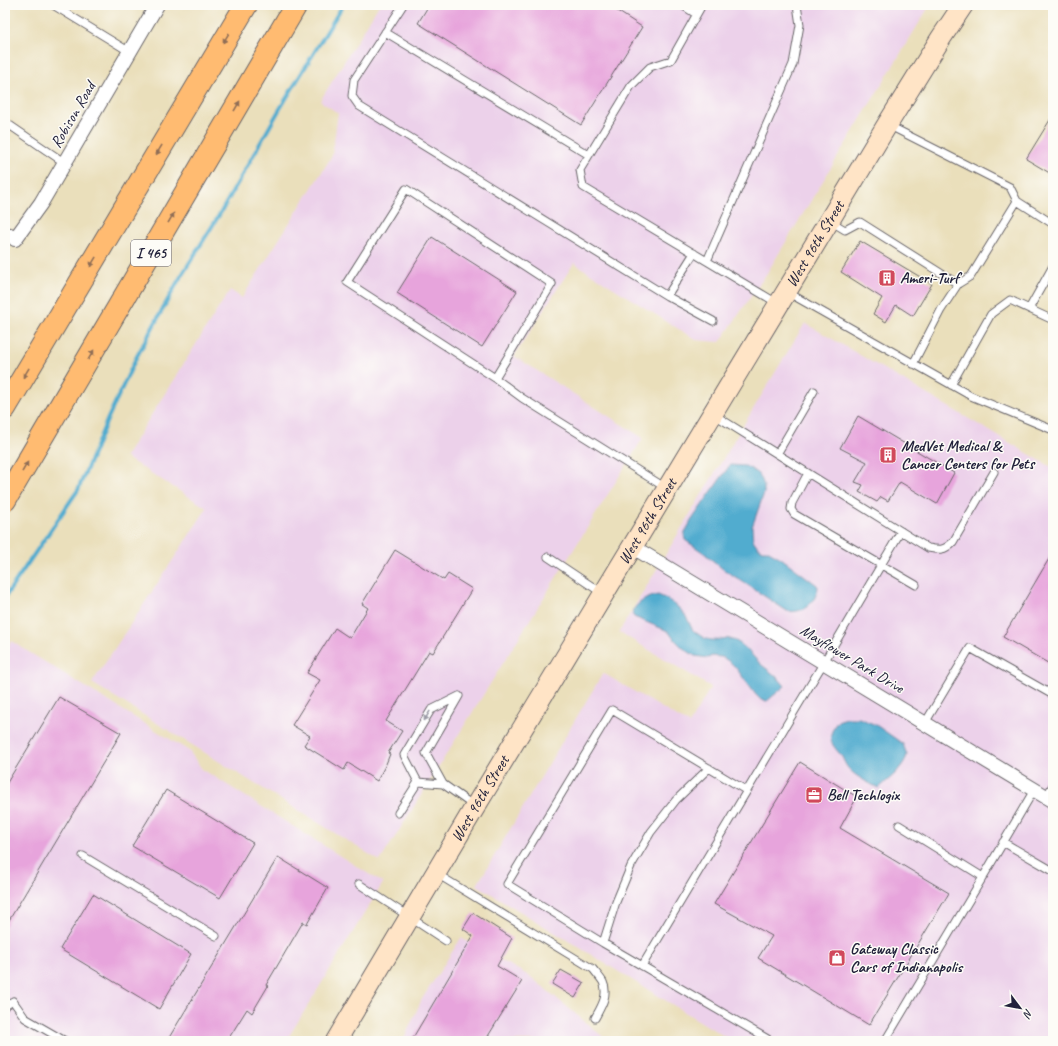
<svg xmlns="http://www.w3.org/2000/svg" width="1058" height="1046" font-family="Caveat,sans-serif">
<style>
.built{fill:#ecd1ea}
.water{fill:#51accf;stroke:#3a6785}
.lines{fill:none;stroke-linecap:round;stroke-linejoin:round}
.stream{stroke:#51accf;stroke-width:4}
.building{fill:#e7a4dc}
.lane-casing{stroke:#686468;stroke-width:9}
.street-casing{stroke:#686468;stroke-width:16}
.secondary-casing{stroke:#686468;stroke-width:22}
.highway-casing{stroke:#686468;stroke-width:24}
.lane{stroke:#fff;stroke-width:7}
.street{stroke:#fff;stroke-width:14}
.secondary{stroke:#ffe4c6;stroke-width:20}
.highway{stroke:#ffbb71;stroke-width:22}
.oneway{fill:#906e56}
.oneway2{fill:#9c9ca7}
.labels{text-anchor:middle;dominant-baseline:central;stroke-width:3;stroke-linejoin:round;paint-order:stroke}
.shield{fill:#fdfcf7;stroke:#646373;stroke-width:1}
.shield-label{font-size:15px;font-weight:bold;fill:#22223b}
.street-label{font-size:16px;fill:#22223b;stroke:#fdfcf7}
.poi-label{font-size:16px;font-weight:bold;fill:#22223b;stroke:#fdfcf7;text-anchor:start}
</style>
<rect width="100%" height="100%" fill="#fdfcf7"/>
<filter id="ink" filterUnits="userSpaceOnUse"><feTurbulence type="fractalNoise" baseFrequency=".025" numOctaves="2"/><feDisplacementMap in="SourceGraphic" scale="8" xChannelSelector="R" yChannelSelector="G"/><feConvolveMatrix kernelMatrix="1 2 1 2 8 2 1 2 1" color-interpolation-filters="sRGB"/></filter>
<filter id="wash" filterUnits="userSpaceOnUse"><feTurbulence type="fractalNoise" baseFrequency=".012" numOctaves="4" result="noise"/><feDisplacementMap in="SourceGraphic" scale="16" xChannelSelector="R" yChannelSelector="G"/><feGaussianBlur stdDeviation="0.9" result="paint"/><feColorMatrix in="noise" values="0 0 0 0 0 0 0 0 0 0 0 0 0 0 0 0 0 1.4 0 .05"/><feComposite in="paint" operator="in"/></filter>
<g filter="url(#wash)">
<rect width="100%" height="100%" fill="#eadfbb"/>
<path class="built" d="M379,5H930L767,273L720,342L696,340L574,263L514,356L643,438L380,861L92,683L207,508L125,457L230,290L242,298L332,156L338,113L320,101Z
M805,323L1053,468V1041H732L477,885L603,673L689,724L711,687L619,632Z
M11,641L189,751L202,769L383,883L286,1041H5V651Z
M461,938L531,977L608,1041H403L422,999Z"/>
<path class="water" d="M730,465L745,466L751,469L758,474L762,480L764,486V493L752,527L753,540L758,547L762,550H767L781,558L817,585L818,587C816,603 803,614 787,611L737,578L724,570L704,553L685,540L684,535L691,521L702,505Z
M658,595C670,600 681,607 688,620C691,626 691,630 698,634C702,637 707,640 712,640C717,641 724,637 730,639C744,642 752,657 763,666C771,672 779,678 785,686L767,701L761,700L756,695L736,668L731,663L724,658L721,657L712,656L708,658L695,656L683,648L674,639L668,631L634,617L632,614C634,603 648,597 658,595Z
M847,718H859L876,725L903,744L907,755L905,761L896,773L879,788C870,784 859,778 852,772C846,767 845,763 842,757C839,752 833,747 831,741C829,736 834,725 838,721C840,720 844,719 847,718Z"/>
<g class="lines">
<path class="stream" d="M5,597L78,490L108,418L136,358L177,283L221,212L278,112L343,5"/>
</g>
<g id="blocks">
<path class="building" d="M429,5H608L642,27L581,125L418,23Z
M1053,115V175L1026,159Z
M432,237L517,291L482,347L397,293Z
M860,241L932,284L913,316L896,305L886,322L873,314L882,298L841,272Z
M858,416L954,473L937,504L900,482L888,501L881,497L877,502L859,492L863,485L855,482L867,462L840,448Z
M395,550L444,580L448,574L472,589L433,653L429,651L386,721L402,731L388,753L390,754L386,764L377,781L348,763L344,770L304,745L310,736L292,725L320,680L307,673L335,628L350,638L368,608L362,604Z
M1053,552V666L1003,637Z
M59,697L121,733L5,927V786Z
M800,762L857,797L840,828L949,893L869,1025L758,958L772,936L714,904Z
M166,790L253,843L220,898L132,846Z
M278,857L328,888L307,924L303,922L266,985L268,986L252,1013L247,1009L227,1041H167Z
M93,894L191,954L159,1009L60,949Z
M473,913L512,938L497,966L522,981L485,1041H411L473,936L463,929Z
M561,970L584,983L575,998L552,984Z"/>
</g>
</g>
<g filter="url(#ink)">
<use href="#blocks" fill-opacity="0" stroke="#686468" stroke-width="1"/>
<g class="lines">
<g class="lane-casing">
<path id="lane" d="M53,5L130,52
M403,5L354,80L352,96L359,106L667,296L694,253
M682,5L696,14
M702,5L671,60L650,67L631,86L580,170L583,187L777,303
M385,32L589,155
M5,122L65,163
M888,125L1010,187L1017,201L971,276L958,284L941,310L913,364
M1017,201L1053,224
M830,221L845,230L860,222L958,284
M5,230L19,234
M707,261L793,64L800,25L797,5
M787,292L971,396L1053,430
M667,296L713,321
M1029,309L1053,266
M495,378L347,282L406,189L552,284L495,378L522,398L666,488
M951,385L991,314L1010,300L1053,320
M713,414L928,548C939,550 944,551 953,542L994,472
M777,454L814,391
M808,473L792,503L791,509L794,514L916,585
M548,557L602,593
M459,696L426,753L443,784L474,806
M925,723L970,648L1053,695
M418,782L404,755L431,710L459,696
M418,782L443,784
M747,791L612,710L507,884L603,943L771,1041
M1046,797L1053,785
M398,813L418,782
M899,825L983,877L1034,790
M1003,842L1053,871
M83,856L216,936
M437,874L593,969C596,973 600,977 603,982C609,995 601,1007 595,1018
M359,884L446,941
M603,943L616,902L631,866L651,832L676,800L709,768
M642,966L824,662L901,531
M5,1006L13,1001L25,1018L65,1041
M885,1041L983,877"/>
</g>
<g class="street-casing">
<path id="street" d="M15,239L41,203L157,5
M633,547L1053,801"/>
</g>
<g class="secondary-casing">
<g id="secondary">
<path id="s1" d="M336,1041L475,807L887,125L941,38L963,5"/>
</g>
</g>
<g class="highway-casing">
<path id="highway" d="M5,408L246,5
M5,500L296,5"/>
</g>
<use href="#lane" class="lane"/>
<use href="#street" class="street"/>
<use href="#secondary" class="secondary"/>
<use href="#highway" class="highway"/>
</g>
<defs><path id="oneway-solid" d="M-6-.8H1V-3.2L6.5 0L1 3.2V.8H-6Z"/></defs>
<g class="oneway">
<use href="#oneway-solid" transform="translate(226 38) rotate(121)"/>
<use href="#oneway-solid" transform="translate(237 106) rotate(-60)"/>
<use href="#oneway-solid" transform="translate(159 150) rotate(121)"/>
<use href="#oneway-solid" transform="translate(171 218) rotate(-60)"/>
<use href="#oneway-solid" transform="translate(93 262) rotate(121)"/>
<use href="#oneway-solid" transform="translate(91 355) rotate(-60)"/>
<use href="#oneway-solid" transform="translate(26 373) rotate(121)"/>
<use href="#oneway-solid" transform="translate(25 467) rotate(-60)"/>
</g>
<use class="oneway2" href="#oneway-solid" transform="translate(427 716) rotate(121)"/>
</g>
<defs>
<g id="building-square" transform="scale(0.9)"><rect x="-9" y="-9" width="18" height="18" rx="4" fill="#d1495b" stroke="#fdfcf7"/><path d="M-4-6H4V6H1V3H-1V6H-4ZM-2.5-4.3h1.7v1.8h-1.7ZM.8-4.3h1.7v1.8H.8ZM-2.5-1h1.7V.8h-1.7ZM.8-1h1.7V.8H.8Z" fill="#fff"/></g>
<g id="office-square" transform="scale(0.9)"><rect x="-9" y="-9" width="18" height="18" rx="4" fill="#d1495b" stroke="#fdfcf7"/><path d="M-6-3h4V-5.5h4V-3h4V5H-6ZM-1-4.5V-3h2v-1.5ZM-6 0V1H6V0Z" fill="#fff"/></g>
<g id="shop-square" transform="scale(0.9)"><rect x="-9" y="-9" width="18" height="18" rx="4" fill="#d1495b" stroke="#fdfcf7"/><path d="M-5-2.5h2.3a2.7 3.5 0 0 1 5.4 0H5L5.5 6h-11ZM-1.5-2.5h3a1.5 2.3 0 0 0-3 0Z" fill="#fff"/></g>
</defs>
<g fill-rule="evenodd">
<use href="#building-square" x="887" y="278"/>
<use href="#building-square" x="888" y="455"/>
<use href="#office-square" x="814" y="795"/>
<use href="#shop-square" x="837" y="958"/>
</g>
<g class="labels">
<rect class="shield" x="131" y="240" width="40" height="26" rx="3"/>
<g class="shield-label">
<text x="151" y="253">I 465</text>
</g>
<g class="street-label">
<text transform="translate(73 115) rotate(-60)">Robison Road</text>
<text stroke="none"><textPath href="#s1" startOffset="930">West 96th Street</textPath></text>
<text stroke="none"><textPath href="#s1" startOffset="606">West 96th Street</textPath></text>
<text transform="translate(852 659) rotate(31)">Mayflower Park Drive</text>
<text stroke="none"><textPath href="#s1" startOffset="282">West 96th Street</textPath></text>
</g>
<g class="poi-label">
<text x="900" y="278">Ameri-Turf</text>
<text x="901" y="446">MedVet Medical &amp;<tspan x="901" dy="18">Cancer Centers for Pets</tspan></text>
<text x="827" y="795">Bell Techlogix</text>
<text x="850" y="949">Gateway Classic<tspan x="850" dy="18">Cars of Indianapolis</tspan></text>
</g>
</g>
<rect width="1058" height="1046" fill="none" stroke="#fdfcf7" stroke-width="20"/>
<g transform="translate(1020 1008) rotate(122)" stroke="#fdfcf7" stroke-width="3" paint-order="stroke">
<path d="M0-3L7 15L0 10L-7 15Z" fill="#22223b"/>
<text y="-6" font-size="11" font-weight="bold" text-anchor="middle" fill="#22223b">N</text>
</g>
</svg>
